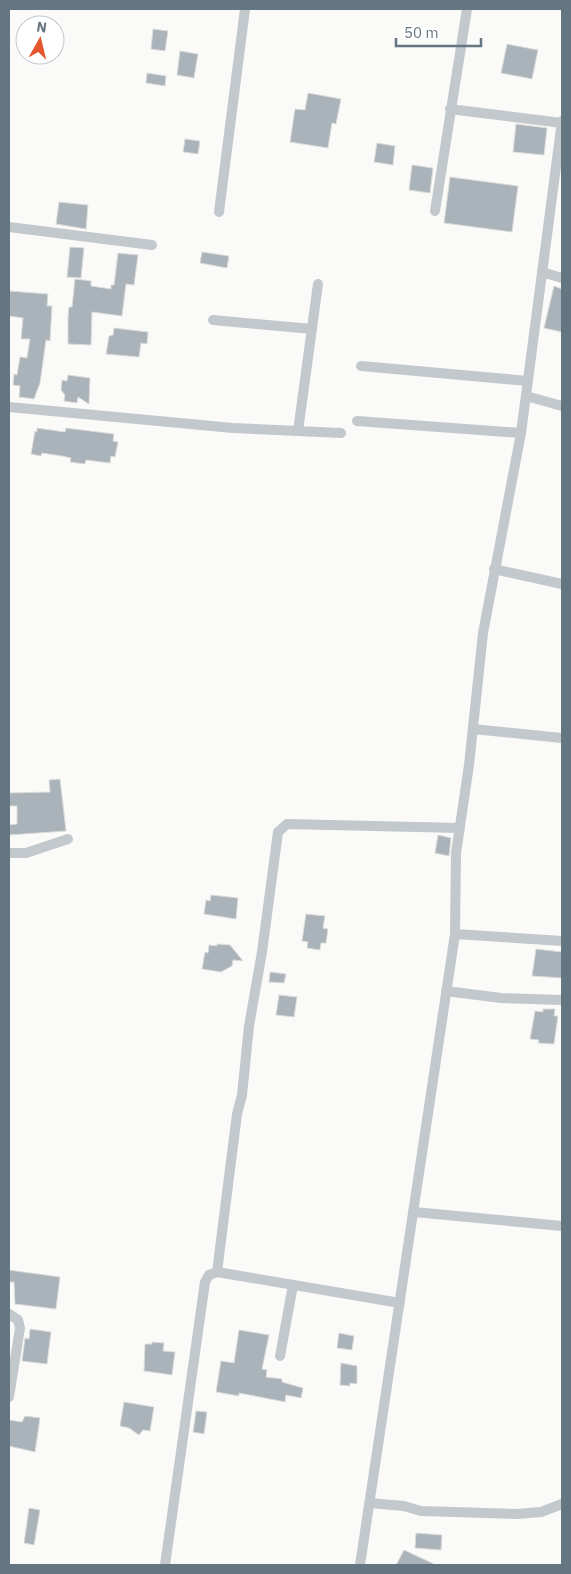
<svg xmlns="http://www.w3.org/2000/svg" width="571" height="1574" font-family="'IBM Plex Sans',sans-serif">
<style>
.building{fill:#aab3b9;stroke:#dcdcda}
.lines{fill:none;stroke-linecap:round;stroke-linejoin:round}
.minor{stroke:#c3c8cc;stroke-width:10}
</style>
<rect width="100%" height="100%" fill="#fafaf8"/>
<path class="building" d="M153,29L168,31L165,51L151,49Z
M507,44L538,50L532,79L501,73Z
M180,51L198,54L194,78L177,75Z
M147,73L166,76L165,86L146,83Z
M308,93L341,99L336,124L332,123L328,148L290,142L295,109L305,110Z
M516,124L547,128L544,155L513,152Z
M185,139L200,141L198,154L183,152Z
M377,143L395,146L393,165L374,162Z
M412,165L433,168L430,193L409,190Z
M450,177L518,186L512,232L444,223Z
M59,202L88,205L86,229L56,224Z
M70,247L84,248L81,278L67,277Z
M202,252L229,256L227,268L200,263Z
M118,253L138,255L134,285L126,284L122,316L92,312L91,345L68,344V317L69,307H72L75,279L91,281V286L111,289V285H114Z
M554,286L562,289V332L544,328Z
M9,291L48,294L47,306H52L50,341L46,340L40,383L34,399L19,397L20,386L13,385L14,374L17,375L20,357L27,358L30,339H21L23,318L9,316Z
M114,328L148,332L147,344L141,343L139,357L106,354L109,336L113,335Z
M68,375L90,378L89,404L78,397L77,403L64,401L65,395L61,390L62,380L67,381Z
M37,428L65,432L66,428L114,434L113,441L118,442L115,457L111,456L110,463L86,460L85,464L70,462L71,458L62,456L42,453L41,456L31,454L35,431L37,432Z
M60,779L66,831L9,835V825L17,824V806H9V793L50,792L49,780Z
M438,835L451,838L449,856L435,853Z
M211,895L238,898L236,919L204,914L206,900L210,901Z
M306,914L325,916L323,928L328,929L326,943H321L320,950L307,948L308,942L302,941Z
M217,944L230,945L243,961L233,960L232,966L221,972L202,969L205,952L208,953L209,945L217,946Z
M536,949L562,952V978L532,976Z
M270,972L286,974L284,983L269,982Z
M279,995L297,997L294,1017L276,1015Z
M543,1009H555L554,1016H558L554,1044L538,1043L539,1040L530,1039L535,1011L543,1012Z
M9,1270L60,1277L56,1309L15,1304L14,1282H9Z
M30,1329L51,1332L47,1364L22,1361L25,1338L29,1339Z
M239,1330L269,1335L262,1369L267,1370L266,1377L282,1379V1382L303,1388L301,1398L286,1395L285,1402L239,1393V1396L216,1392L221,1361L234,1363Z
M339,1333L354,1336L352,1350L337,1348Z
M152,1342L164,1343L163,1351L175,1352L172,1375L144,1371L145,1344H152Z
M341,1363L357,1366V1384L350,1383V1386L340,1385Z
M124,1402L154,1407L150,1431L143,1430L139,1435L129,1428L120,1426Z
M196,1411L207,1412L204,1434L193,1432Z
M25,1416L40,1418L35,1452L9,1446V1420L22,1422Z
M29,1508L40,1510L34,1545L24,1543Z
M416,1533L442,1535L441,1550L415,1548Z
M404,1550L436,1565H396Z"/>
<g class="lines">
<path class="minor" d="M450,109L562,123
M435,211L467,9
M219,212L245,9
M9,227L152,245
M542,272L562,278
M213,320L312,329
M361,366L528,381
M526,396L562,406
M9,407L233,428L341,433
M357,421L521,433
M298,431L318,284
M494,569L562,584
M473,729L562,738
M9,853H26L68,839
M455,934L562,941
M446,991L501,998L562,1000
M414,1212L562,1226
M217,1272L400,1303
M9,1314L18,1320L20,1328L9,1397
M280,1356L293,1285
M370,1503L404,1506L421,1511L517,1514L541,1512L562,1504
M165,1565L205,1282L209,1275L217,1272L237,1114L242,1095L249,1026L262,952L278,832L287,824L460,828
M360,1565L455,934L456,853L469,765L483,633L521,433L562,121"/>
</g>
<rect width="571" height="1574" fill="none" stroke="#657683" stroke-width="20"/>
<g transform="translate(40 40) rotate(8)"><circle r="24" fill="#ffffff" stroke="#c1c8cd"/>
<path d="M0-4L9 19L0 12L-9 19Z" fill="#e4572e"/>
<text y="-8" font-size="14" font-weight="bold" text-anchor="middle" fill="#657683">N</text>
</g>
<path d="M396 38v8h85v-8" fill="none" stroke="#657683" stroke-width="2.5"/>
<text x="404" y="38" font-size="15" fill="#657683" stroke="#ffffff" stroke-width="4" paint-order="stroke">50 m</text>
</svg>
